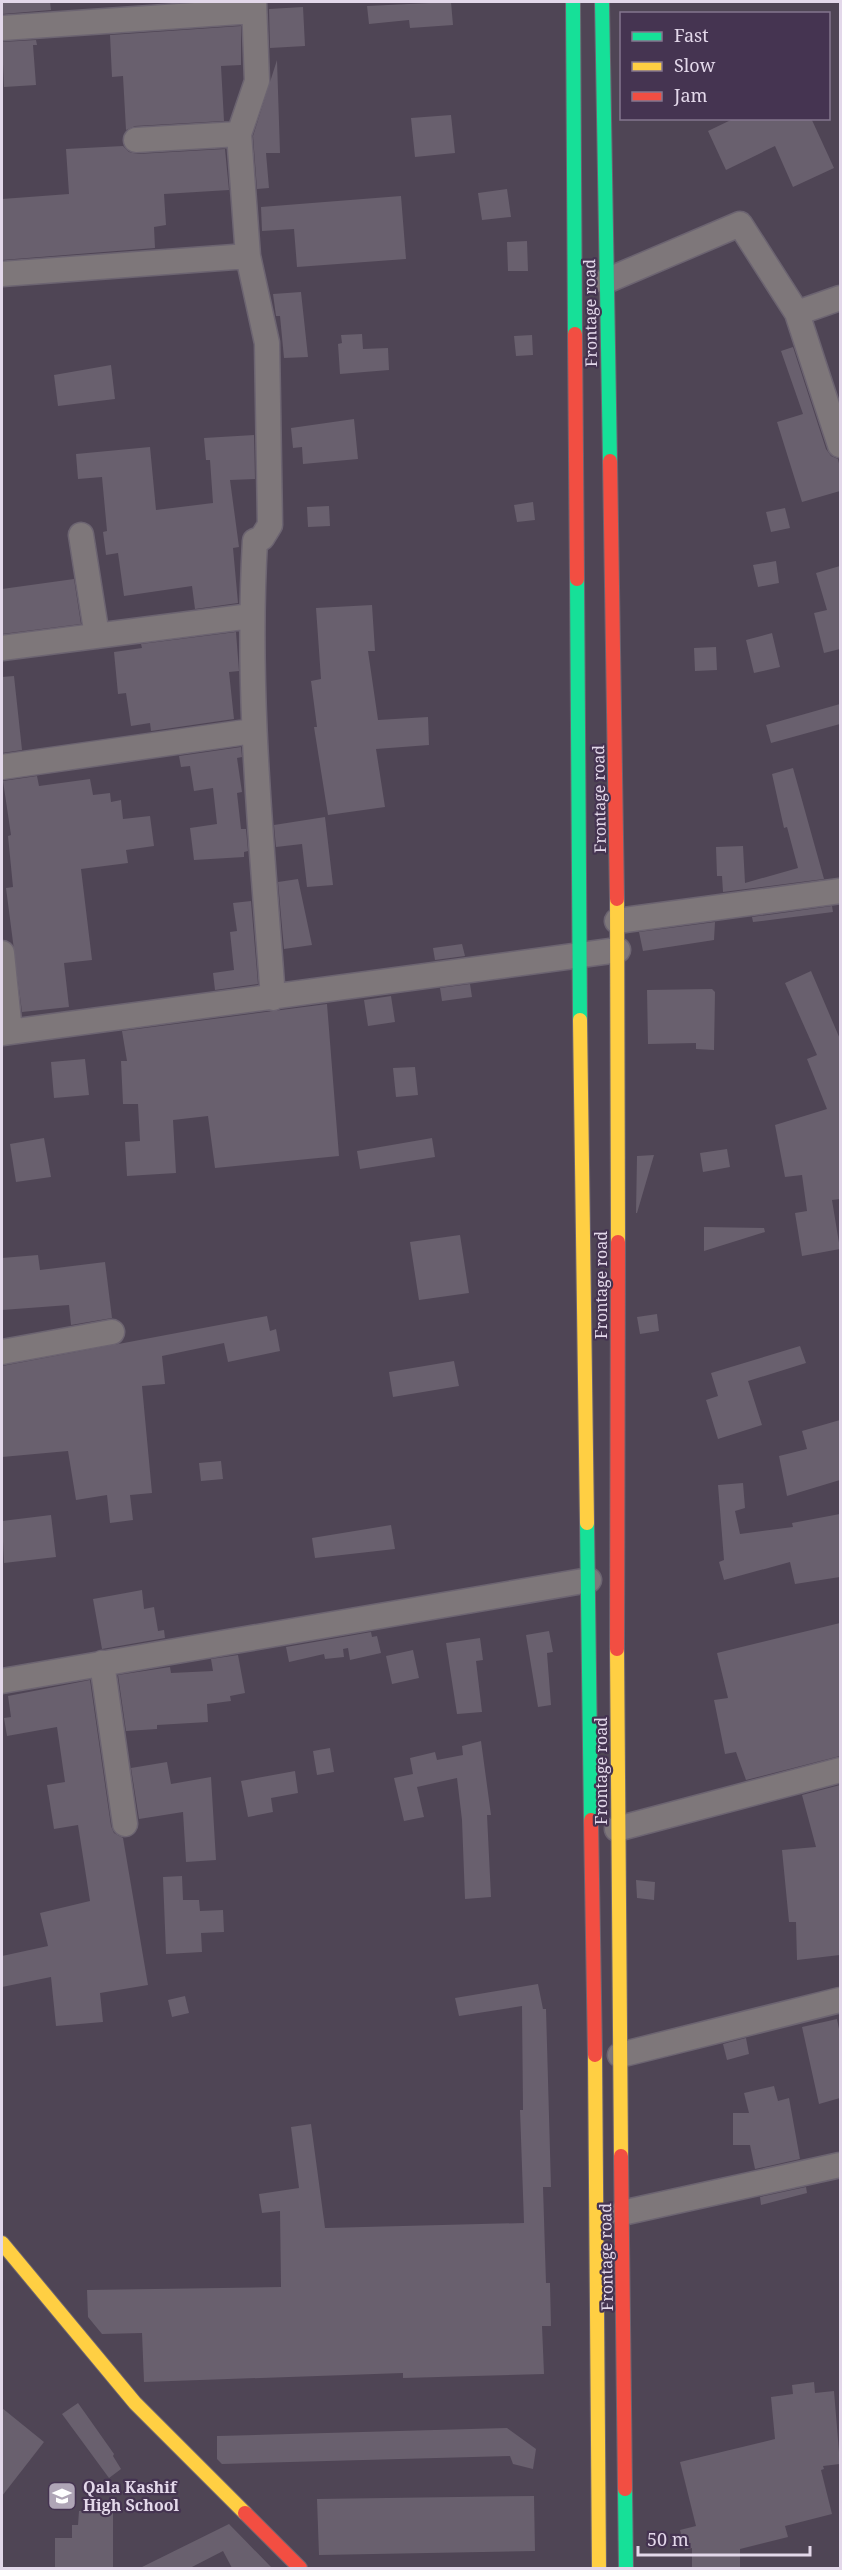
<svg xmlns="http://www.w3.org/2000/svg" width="842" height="2570" font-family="'Noto Serif',serif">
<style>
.building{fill:#69606e}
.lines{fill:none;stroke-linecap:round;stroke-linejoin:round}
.street-casing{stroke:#6c6471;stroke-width:27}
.fast-casing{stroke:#6c6471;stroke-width:16}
.slow-casing{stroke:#6c6471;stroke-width:16}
.jam-casing{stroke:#6c6471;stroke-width:16}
.street{stroke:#7e777a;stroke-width:24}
.fast{stroke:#16e098;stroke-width:14}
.slow{stroke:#ffcf43;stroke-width:14}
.jam{stroke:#f24e42;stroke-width:14}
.labels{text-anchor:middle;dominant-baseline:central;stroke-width:4.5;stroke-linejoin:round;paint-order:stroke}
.street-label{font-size:16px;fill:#e3d8ea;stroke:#453451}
.poi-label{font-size:16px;font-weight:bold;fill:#e3d8ea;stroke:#453451;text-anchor:start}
</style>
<rect width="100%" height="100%" fill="#4f4555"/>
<path class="building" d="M2,2H50L51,10L2,14Z
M451,2L453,25L410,28L409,20L369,24L367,6Z
M303,7L305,46L270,48L269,9Z
M241,26V65L221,66L224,121L135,126L126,130L123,76L112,77L110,35Z
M36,40L37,45H33L36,85L4,87L2,42Z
M277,60L280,153H266L269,188L257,189L253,136Z
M451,115L455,153L415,157L411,118Z
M735,118H811L834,168L793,187L775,146L726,170L708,131Z
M123,146L129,152L137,154L225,149L229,190L164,194L166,225L154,227L155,248L2,260V199L69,194L66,149Z
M507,189L511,217L482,220L478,193Z
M401,196L406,259L297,267L294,229L262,231L261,207Z
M527,241L528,271H508L507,242Z
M301,292L308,357L284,358L280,316H276L273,294Z
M362,334L363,349L388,348L389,370L340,374L338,344L342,343L341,335Z
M532,335L533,355L516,356L514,336Z
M793,347L826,449L831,456L838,459L840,468V491L802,502L777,422L803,414L781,351Z
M111,365L115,399L58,406L54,375Z
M354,419L358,459L303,464L302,447L293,448L291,428Z
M254,435L255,479L230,480L239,547L233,548L238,603L195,609L192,586L124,596L118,553L106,555L103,532L107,531L102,477L78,479L76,454L150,447L156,510L213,503L210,460H206L204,438Z
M533,502L535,520L517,522L514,505Z
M329,506L330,526L308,527L307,507Z
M785,508L790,528L771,532L766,512Z
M776,561L779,583L758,587L753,565Z
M840,566V649L824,653L814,613L827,610L816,573Z
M74,579L81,624L2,634V589Z
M372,605L375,651H368L378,720L428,717L429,745L376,749L385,807L328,815L314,727H317L311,681L321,679L316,608Z
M236,632L239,671L229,672L234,719L151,731L150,723L131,726L126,693L118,694L114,652L142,648L141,644Z
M772,633L780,667L754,673L746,640Z
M716,647L717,670L695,671L694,648Z
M14,676L22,750L2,753V677Z
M840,704V724L771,743L766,725Z
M241,747L242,757L237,758L242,792L237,793L241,829H246L248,851L244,852V857L194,860L190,828L217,824L213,788L194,791L190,766L181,767L179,756Z
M793,768L824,879L723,892L722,876H717L716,847L743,846L745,883L798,868L787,827L784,828L772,774Z
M37,776L39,786L90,779L93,795L110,793L111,802L121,800L123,819L150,816L154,846L126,850L128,863L81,869L92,960L64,963L69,1007L22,1012L6,888L13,887L8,836L11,835L3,781Z
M325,817L333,885L307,887L302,844L276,847L274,825Z
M298,879L312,945L284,949L278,882Z
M251,901L258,984L215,990L213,973L234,970L230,932L237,931L233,903Z
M832,906L833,912L753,922L752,917Z
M715,922L714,940L643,951L639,932Z
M462,944L465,956L435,960L433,948Z
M811,971L840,1039V1199L832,1200L840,1249L802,1256L795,1213L807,1211L802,1175L785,1177L775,1125L827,1109L807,1059L817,1055L785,983Z
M470,984L472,997L442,1001L440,988Z
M712,989L715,992L714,1050L696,1049V1043L648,1044L647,990Z
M391,996L395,1022L368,1026L364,1000Z
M327,1004L339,1156L215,1168L208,1116L173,1120L176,1173L127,1176L125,1142L140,1141L138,1104H123L121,1061H127L122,1031Z
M85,1059L89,1095L54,1098L51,1062Z
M415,1067L418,1095L396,1097L393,1068Z
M44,1138L51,1177L16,1182L10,1144Z
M432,1138L435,1157L360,1169L357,1151Z
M727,1149L730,1167L703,1172L700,1153Z
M654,1155L637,1213H636L637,1156Z
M704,1227L764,1228L765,1232L704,1251Z
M460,1235L469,1293L419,1300L410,1242Z
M38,1255L40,1270L105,1262L112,1318L71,1325L69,1305L2,1310V1258Z
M657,1314L659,1331L640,1334L637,1317Z
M267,1316L270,1331L276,1329L280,1351L228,1362L224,1343L162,1356L165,1384L142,1386L152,1493L130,1495L133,1520L110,1523L107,1495L76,1500L68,1451L2,1457V1366Z
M800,1346L806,1363L748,1381L762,1425L718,1439L706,1400L718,1396L711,1373Z
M454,1361L459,1386L393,1397L389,1372Z
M840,1420V1480L787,1496L779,1456L807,1449L802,1431Z
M221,1461L223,1479L201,1481L199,1463Z
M743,1483L745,1508L735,1511L740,1534L793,1527L792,1523L840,1514V1577L795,1584L790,1562L724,1580L719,1562L724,1560L718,1485Z
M51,1515L56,1557L4,1563L2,1521Z
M391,1525L395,1549L315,1558L312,1538Z
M142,1590L144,1609L154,1607L158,1631L164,1630L165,1638L102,1649L93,1599Z
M840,1623V1756L746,1780L736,1752L725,1754L714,1700L728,1698L717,1653Z
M549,1631L553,1652L547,1653L551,1705L538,1707L526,1635Z
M371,1632L372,1637L377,1636L381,1653L350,1660L348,1648L343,1649L344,1657L325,1659L324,1654L289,1662L286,1647Z
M480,1638L483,1660L476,1661L482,1712L457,1714L446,1643Z
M413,1650L419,1678L392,1684L386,1656Z
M238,1655L245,1693L230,1696L231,1701L207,1704L208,1722L157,1725V1729L126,1731L118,1675L170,1667L171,1673L213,1671L211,1659Z
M90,1680L111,1826L114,1833L123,1838L148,1985L100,1993L103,2022L56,2026L51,1977L2,1987V1956L48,1946L40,1913L90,1901L78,1825L54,1829L47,1785L65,1782L57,1727L7,1736L4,1718L11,1717L8,1696Z
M481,1741L491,1815H487L491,1897L465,1899L462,1820L457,1778L417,1787L424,1817L404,1821L394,1778L413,1774L410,1758L435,1752L437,1760L463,1755L462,1746Z
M330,1748L334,1772L317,1775L313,1751Z
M167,1762L171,1784L211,1777L216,1860L186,1862L183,1812L139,1819L131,1768Z
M295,1771L298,1793L271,1798L273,1812L248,1817L241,1781Z
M840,1785V1955L797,1960L796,1922H789L782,1850L816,1847L802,1795Z
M182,1876L183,1900H199L200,1911L223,1910L224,1932L201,1933L202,1952L166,1954L163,1877Z
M636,1880L655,1882L654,1900L637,1898Z
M538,1984L543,2009H546L551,2187H543L546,2283H550L551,2326H542L544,2374L403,2378V2373L144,2382L142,2333L102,2334L88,2317L87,2290L281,2287L280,2211L262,2213L259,2194L299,2188L291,2127L311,2124L325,2228L524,2223L520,2110H523L522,2006L459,2016L455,1998Z
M185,1996L189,2013L172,2017L168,2000Z
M837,2019L840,2034V2098L819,2104L802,2027Z
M746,2038L749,2054L727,2060L723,2044Z
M774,2086L778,2101L789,2098L800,2159L755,2169L750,2145H733V2113H749L744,2093Z
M806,2187L807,2193L761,2205L760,2197Z
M814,2382L815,2393L834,2391L840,2464L823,2466L824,2469L821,2470L832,2514L785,2526L788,2537L740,2549V2568H692V2548L685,2550L680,2530L696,2526L680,2462L775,2439L771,2397L793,2394L792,2385Z
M78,2403L114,2454L113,2456L121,2469L109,2478L62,2414Z
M2,2408L44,2442L2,2496Z
M507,2428L536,2449L533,2469L513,2464L510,2456L222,2464L217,2459V2436Z
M534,2496L535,2551L319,2555L317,2499Z
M113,2510V2568H55V2538H72V2525H78L79,2511Z
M229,2524L272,2568H232L223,2551L190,2568H140Z"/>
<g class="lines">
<g class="street-casing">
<path id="street" d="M254,2L257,81L239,134L248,256L267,343L270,525L262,538L255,541C246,694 262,846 273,998
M2,28L254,11
M136,140L239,134
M2,274L248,256
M606,281L740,224L797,313L840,445
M797,313L840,298
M81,535L97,636
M2,648L251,616
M2,767L253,731
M617,921L840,891
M2,953L10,1032
M2,1033L618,950
M2,1352L112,1332
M102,1663L125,1824
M2,1681L589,1580
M617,1829L840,1770
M620,2055L840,2000
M622,2213L840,2165"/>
</g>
<g class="fast-casing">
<path id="fast" d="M573,2L575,334
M602,2L610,461
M577,579L580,1020
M587,1523L591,1820
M625,2489L626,2568"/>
</g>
<g class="slow-casing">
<path id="slow" d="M617,899L618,1242
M580,1020L587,1523
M617,1649L621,2156
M595,2055L599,2568
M2,2243L135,2403L245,2513"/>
</g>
<g class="jam-casing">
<path id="jam" d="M575,334L577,579
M610,461L617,899
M617,1649L618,1242
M591,1820L595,2055
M621,2156L625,2489
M245,2513L300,2568"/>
</g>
<use href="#street" class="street"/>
<use href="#fast" class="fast"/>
<use href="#slow" class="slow"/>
<use href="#jam" class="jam"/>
</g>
<defs>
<g id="school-square" transform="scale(1.5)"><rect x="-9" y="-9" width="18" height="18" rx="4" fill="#afa5b6" stroke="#453451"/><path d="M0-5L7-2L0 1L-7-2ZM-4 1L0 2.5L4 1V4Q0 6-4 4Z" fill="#fff"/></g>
</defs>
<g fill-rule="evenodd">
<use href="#school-square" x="62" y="2496"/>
</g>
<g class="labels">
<g class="street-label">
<text transform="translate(590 313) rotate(-91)">Frontage road</text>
<text transform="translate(599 799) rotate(-91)">Frontage road</text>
<text transform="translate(601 1285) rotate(-90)">Frontage road</text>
<text transform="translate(601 1771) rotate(-90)">Frontage road</text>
<text transform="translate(606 2257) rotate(-91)">Frontage road</text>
</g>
<g class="poi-label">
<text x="83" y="2487">Qala Kashif<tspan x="83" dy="18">High School</tspan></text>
</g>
</g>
<rect width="842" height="2570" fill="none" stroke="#e3d8ea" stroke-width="6"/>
<rect x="620" y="12" width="210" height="108" fill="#453451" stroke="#84768e" stroke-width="1.5"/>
<rect x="632" y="32" width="30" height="9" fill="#16e098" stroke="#84768e" stroke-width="1.5"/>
<text x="674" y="42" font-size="18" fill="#e3d8ea">Fast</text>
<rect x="632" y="62" width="30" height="9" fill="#ffcf43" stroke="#84768e" stroke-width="1.5"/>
<text x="674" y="72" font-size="18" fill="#e3d8ea">Slow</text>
<rect x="632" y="92" width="30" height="9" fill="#f24e42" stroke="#84768e" stroke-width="1.5"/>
<text x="674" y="102" font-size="18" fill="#e3d8ea">Jam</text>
<path d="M638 2546v9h172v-9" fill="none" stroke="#e3d8ea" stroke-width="3"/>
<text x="647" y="2546" font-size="18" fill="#e3d8ea" stroke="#453451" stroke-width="4.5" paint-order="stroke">50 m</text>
</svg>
